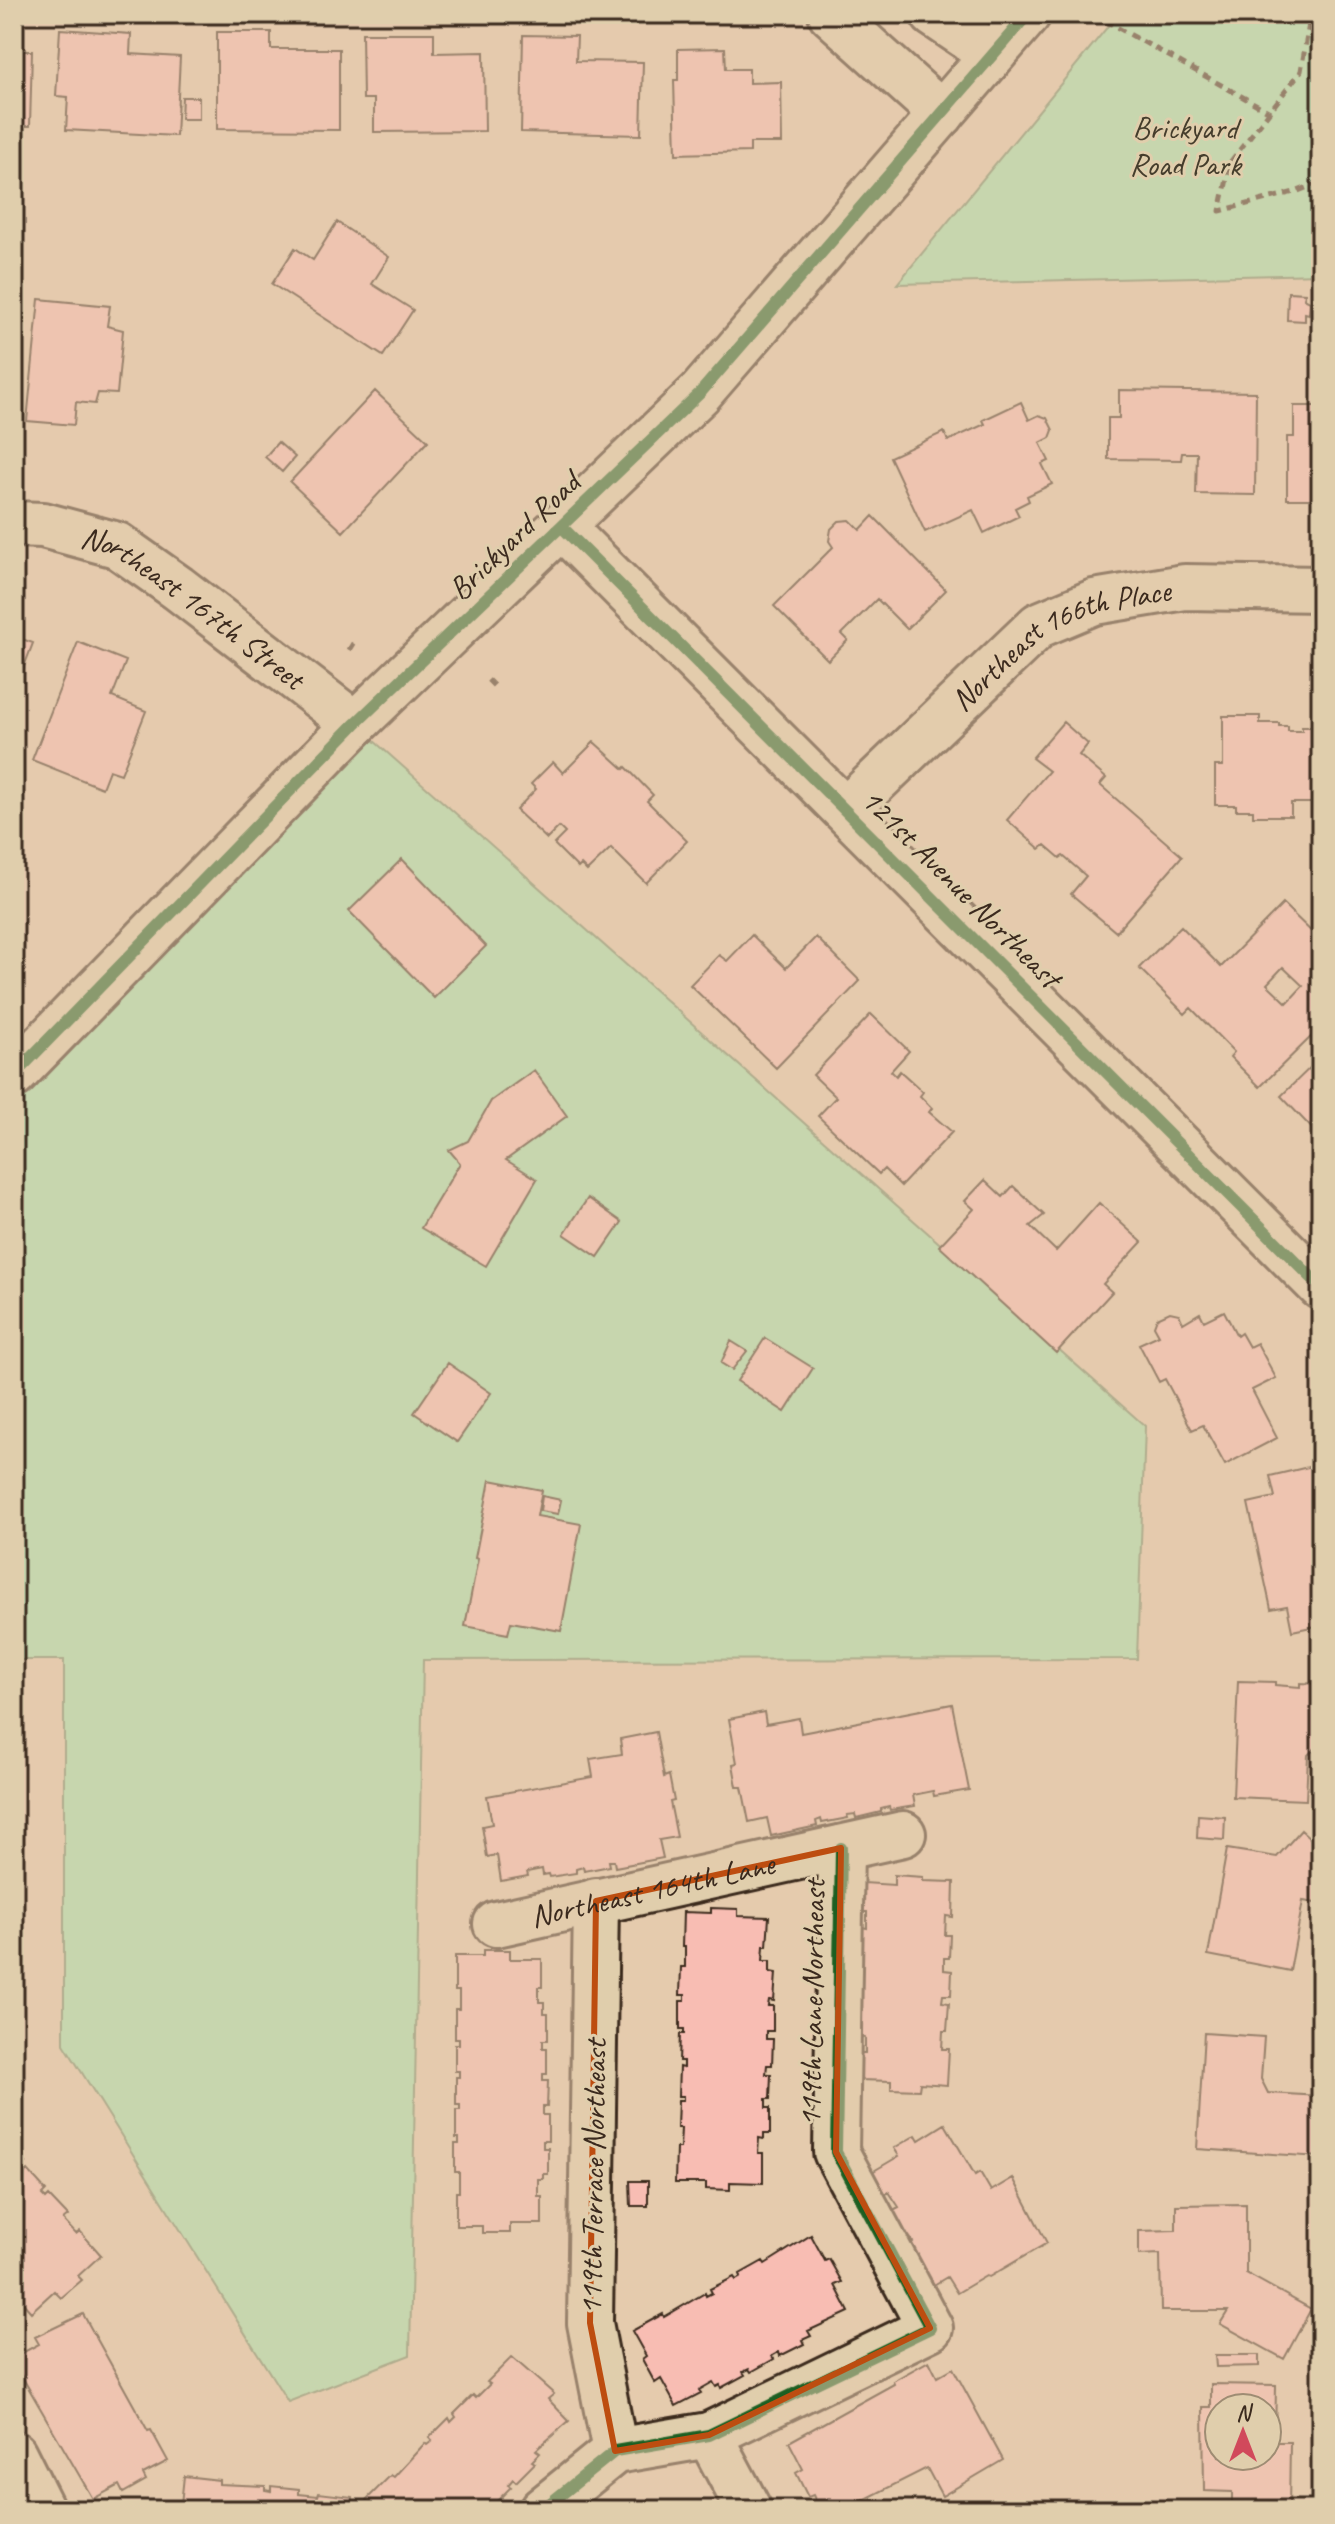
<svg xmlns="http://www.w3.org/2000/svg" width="1335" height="2524" font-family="Caveat,sans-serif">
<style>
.green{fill:#a3e5af;stroke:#6f8866;stroke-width:2}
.building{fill:#f8bdb3;stroke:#3b2a1e;stroke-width:2;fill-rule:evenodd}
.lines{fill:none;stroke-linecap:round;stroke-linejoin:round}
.minor-casing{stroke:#3b2a1e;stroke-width:50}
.tertiary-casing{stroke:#3b2a1e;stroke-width:50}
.path{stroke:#3b2a1e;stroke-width:5;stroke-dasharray:8 6;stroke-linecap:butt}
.minor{stroke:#e0ceac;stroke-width:44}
.tertiary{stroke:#e0ceac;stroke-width:44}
.cycleway-casing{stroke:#e0ceac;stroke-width:17}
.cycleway{stroke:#1b5e20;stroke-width:12}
.marked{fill:none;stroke:#bd4d10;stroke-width:6;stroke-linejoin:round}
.labels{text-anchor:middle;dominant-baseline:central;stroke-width:6;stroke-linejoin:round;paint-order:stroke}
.park-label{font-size:32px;fill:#453d2c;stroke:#e0ceac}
.street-label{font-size:32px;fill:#3b2a1e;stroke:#e0ceac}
</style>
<rect width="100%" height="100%" fill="#e5cbad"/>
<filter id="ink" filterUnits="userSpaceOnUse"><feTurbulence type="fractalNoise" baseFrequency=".0125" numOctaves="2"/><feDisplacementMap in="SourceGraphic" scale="16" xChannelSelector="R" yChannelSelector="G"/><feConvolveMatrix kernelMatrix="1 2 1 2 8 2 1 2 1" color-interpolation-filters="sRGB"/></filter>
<g filter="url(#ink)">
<path class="green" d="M1118,14H1321V274L897,284Z
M355,724L1145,1426L1137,1659L423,1660L410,2355L288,2402L64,2044V1660H14V1072Z"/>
<path class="building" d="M60,29L131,34L130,54L180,57L176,136L66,130L68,97L56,96Z
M217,32H271V49H339V130L217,129Z
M362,33H434V53L484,52L485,131L374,132V99H363Z
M523,35L577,36L576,61L643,62L641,135L521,132Z
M725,48L726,69H749V83L781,82L782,143H750V152L676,154L674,80H678V49Z
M14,51H32L30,126H14Z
M182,97H199V119H181Z
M337,222L389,257L372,284L413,310L383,356L272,284L295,248L313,260Z
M1288,292L1305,293L1304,299L1310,302L1309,314L1305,313V321L1287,320Z
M39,299L110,306L107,326L123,330L117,394L98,393L95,404L76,402L74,425L27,421Z
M1119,390L1256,392L1255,495L1196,494L1197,453H1182L1181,460L1108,459V418H1119Z
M375,391L428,441L343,532L290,482Z
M1021,402L1029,420L1039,415L1047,418L1053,430L1050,438L1040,443L1049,461L1042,464L1052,484L1027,496L1029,501L1015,508L1019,516L984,533L973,510L925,532L890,457L944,432L948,441L985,424L983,420Z
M1294,406H1321V499H1287V437H1294Z
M278,442L295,457L282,472L265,457Z
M873,516L946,590L907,629L877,599L842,634L848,640L828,660L774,606L833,547L829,541L831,529L839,521L850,520L860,530Z
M14,636L33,643L14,693Z
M78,642L126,661L112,697L146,711L121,774L109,770L102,788L32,760Z
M1223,716H1260V723H1279V726H1288V731H1302V727H1321V803H1291V816H1253V810H1236V805H1215V766H1223Z
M1063,722L1088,744L1079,755L1106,778L1100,785L1182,856L1116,932L1071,894L1086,876L1063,856L1060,858L1045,845L1040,849L1007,820L1049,771L1032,758Z
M594,742L624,769L626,767L653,795L647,801L687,841L646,883L611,848L587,871L581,865L578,868L554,844L565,833L559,827L547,839L516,810L536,789L531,784L553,762L563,773Z
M402,859L486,946L434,998L349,911Z
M1283,904L1321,941V1027L1260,1087L1230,1057L1234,1052L1191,1008L1185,1014L1139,968L1181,926L1221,967ZM1283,967L1303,986L1287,1003L1267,984Z
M752,935L786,968L816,937L860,981L776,1068L690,985L719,955L727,961Z
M871,1014L909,1051L891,1071L896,1076L900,1071L923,1092L920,1096L932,1108L929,1112L952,1132L901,1186L884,1169L879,1174L818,1116L836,1097L813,1075Z
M1321,1057V1138L1281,1096Z
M534,1070L567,1116L506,1160L537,1179L486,1266L421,1228L460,1163L449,1150L468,1141L491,1101Z
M985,1180L1003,1197L1013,1186L1044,1215L1030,1226L1056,1251L1099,1203L1142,1242L1103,1284L1112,1292L1056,1353L939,1246L974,1209L965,1201Z
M588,1198L622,1222L598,1257L564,1234Z
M1224,1311L1237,1336L1241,1333L1249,1347L1257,1343L1276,1378L1252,1390L1277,1438L1225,1465L1203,1425L1192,1430L1165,1379L1159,1382L1139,1344L1159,1335L1154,1326L1157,1318L1170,1312L1179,1314L1183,1323L1200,1313L1204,1321Z
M765,1338L813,1368L785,1412L737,1381Z
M731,1341L747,1351L732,1370L721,1363Z
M448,1363L491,1393L457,1442L414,1413Z
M1321,1464V1625L1292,1631L1287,1606L1271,1609L1248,1503L1275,1497L1270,1476Z
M490,1480L542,1490L537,1516L581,1524L561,1631L511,1622L508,1634L465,1626L478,1559L475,1558Z
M542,1496L561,1500L558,1514L540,1511Z
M1238,1681L1275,1682V1685L1300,1687V1683L1321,1684V1743L1308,1755L1306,1800L1233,1797Z
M952,1704L969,1790L934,1796L933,1791L913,1795L915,1806L890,1810L889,1807L881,1809V1812L856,1818L855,1814L847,1815L848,1818L822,1823L821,1819L816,1821L817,1826L771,1836L767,1818L749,1822L742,1787H737L733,1764L737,1763L729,1719L764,1712L766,1724L799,1718L801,1733Z
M656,1732L664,1777L669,1775L674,1801L670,1802L677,1837L659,1840L663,1858L615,1867L614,1861H609L610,1866L584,1871L583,1867L576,1869V1873L550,1877L549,1874L543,1875L542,1869L527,1872L528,1876L501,1881L497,1855L487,1857L482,1826L492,1824L487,1796L593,1777L590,1759L622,1754L620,1739Z
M1198,1815L1225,1817L1224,1840L1197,1838Z
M1301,1830L1321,1848V1904L1303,1901L1290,1971L1208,1955L1227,1849L1277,1857Z
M894,1875L923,1877V1881L954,1882L953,1917L946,1916L945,1935H950L949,1958H944V1970L952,1971L951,1995H943L942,2002L949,2003L947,2031H943L942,2049H949L947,2085L920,2083L919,2090L891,2089V2081L860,2080L861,2053H865V2038L858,2037L862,1927L867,1928V1912H863L864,1883L894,1885Z
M711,1908L738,1909V1916L769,1917L767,1946H764L763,1961H770V1972L776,1973L774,2001L769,2000L768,2006H773V2031H766V2039H773L772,2065H767L766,2074H771L770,2099H766V2108H770V2134H764V2139L759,2138L758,2153H763V2183L730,2182V2190L706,2189V2183H675L676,2148H680L681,2128H677L678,2100H683V2096H678L679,2067L683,2068V2061H679L680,2034H684V2029H680V2001H685V1995H680L681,1967H685V1947H682L683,1912L711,1913Z
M483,1950H510V1959H542V1987H539V2002H544V2013H548V2040H543V2048H547V2074H543V2081H548L547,2107H543V2115H548V2141H543V2148H548V2174H543V2179H538V2196H542V2224H510V2233H482V2226H456V2192H459V2172H455V2144H459V2138H456V2110H460V2105H456V2077H459V2071H455V2044H459V2038H455V2009H459V1991H455V1956H483Z
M1204,2033L1264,2037L1261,2079L1268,2093L1321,2096V2157L1197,2149Z
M945,2124L975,2175L980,2172L991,2191L1013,2178L1047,2243L989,2277L986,2276L957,2293L947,2277L932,2286L908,2246L913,2242L909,2236L905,2238L892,2217L896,2214L893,2210L899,2207L889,2192L885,2195L872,2172L899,2156L894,2148L916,2135L919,2140Z
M14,2150L26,2163L21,2167L26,2173L28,2171L46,2191L42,2195L46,2199L49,2196L68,2216L63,2220L76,2234L80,2231L101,2255L78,2276L82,2280L61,2298L54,2291L31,2312L14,2293L17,2287L14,2283Z
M630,2181H648V2206H631Z
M1246,2204V2273L1311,2309L1284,2359L1220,2324L1228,2311H1161L1160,2254L1139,2255V2231L1176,2230V2205Z
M811,2235L825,2261L829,2259L842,2282L835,2285L849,2312L808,2331L811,2336L802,2340L804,2344L780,2356L779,2352L772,2356L774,2359L751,2372L749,2369L743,2372L745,2375L721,2388L720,2385L716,2387L713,2382L699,2390L701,2393L676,2406L661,2379L655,2383L642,2359L646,2356L632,2331L663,2314L664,2317L705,2293L706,2296L712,2293L710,2289L734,2277L736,2280L741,2277L740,2274L763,2261L765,2264Z
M83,2314L148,2431L151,2430L168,2461L143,2474L146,2480L123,2493L119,2485L93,2499L14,2363V2357L39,2344L35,2337Z
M1215,2355H1259V2366L1216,2367Z
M512,2357L554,2394L548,2399L569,2421L536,2450L540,2453L532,2461L535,2463L516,2482L513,2479L508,2485L511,2487L492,2506L489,2503L485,2508L487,2510H377L366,2500L391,2475L394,2477L425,2443L427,2445L432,2441L429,2438L449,2418L451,2422L456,2417L454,2414L473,2395L476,2398L490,2384L487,2382Z
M929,2361L937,2377L953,2368L1003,2460L942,2496L927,2468L844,2510H820L813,2495L808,2497L796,2473L803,2469L789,2442L894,2384L893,2381Z
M1211,2384L1276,2385L1275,2442H1290L1289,2510H1232V2492L1204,2491L1203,2407H1211ZM1219,2408H1267V2456H1219Z
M184,2476L219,2480V2484L265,2486V2490L271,2491V2486L299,2489V2494L318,2496L319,2493L353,2497L351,2510H176V2504H181Z"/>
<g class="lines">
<g class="minor-casing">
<g id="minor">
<path d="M831,14L942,114"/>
<path d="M933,14L992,54"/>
<path id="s1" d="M14,524L43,525L117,545L178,588L355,724"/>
<path d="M562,527L1321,1287"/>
<path id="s2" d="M846,810L1039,625L1094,602L1185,587L1321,589"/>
<path d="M596,1901L590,2323L615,2451"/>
<path id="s3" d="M496,1924L903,1834"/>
<path d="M709,2435L749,2510"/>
<path d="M14,2454L42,2510"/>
<path d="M542,2510L615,2451L709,2435L930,2328L836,2152L841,1848"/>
</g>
</g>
<g class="tertiary-casing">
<path id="tertiary" d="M14,1075L355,724L700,393L1028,14"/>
</g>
<path class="path" d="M1093,14L1270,112
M1317,14L1310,18L1301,71L1231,161L1220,211L1298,191L1321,182
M349,650L355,640
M488,680L494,686"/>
<use href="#minor" class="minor"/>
<use href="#tertiary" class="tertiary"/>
<g class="cycleway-casing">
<path id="cycleway" d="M562,527L1321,1287
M14,1075L355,724L700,393L1028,14
M542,2510L615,2451L709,2435L930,2328L836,2152L841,1848"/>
</g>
<use href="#cycleway" class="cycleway"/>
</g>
</g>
<path d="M0 0H1335V2524H0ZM841,1848L836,2152L930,2328L709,2435L615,2451L590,2323L596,1901Z" fill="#e5cbad" fill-opacity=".55" fill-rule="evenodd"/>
<path class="marked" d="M841,1848L836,2152L930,2328L709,2435L615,2451L590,2323L596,1901Z"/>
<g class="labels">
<g class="park-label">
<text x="1185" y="127">Brickyard<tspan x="1185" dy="37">Road Park</tspan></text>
</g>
<g class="street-label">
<text transform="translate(514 536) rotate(-44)">Brickyard Road</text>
<text stroke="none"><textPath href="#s1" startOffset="202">Northeast 167th Street</textPath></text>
<text stroke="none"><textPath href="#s2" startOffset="278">Northeast 166th Place</textPath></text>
<text transform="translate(961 888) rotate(45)">121st Avenue Northeast</text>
<text stroke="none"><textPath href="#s3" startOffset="160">Northeast 164th Lane</textPath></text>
<text transform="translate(812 2003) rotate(-89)">119th Lane Northeast</text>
<text transform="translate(593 2177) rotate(-89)">119th Terrace Northeast</text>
</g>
</g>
<rect width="1335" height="2524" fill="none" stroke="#e0ceac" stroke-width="48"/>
<rect x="24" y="24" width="1287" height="2476" fill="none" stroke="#3b2a1e" stroke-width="3" filter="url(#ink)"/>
<g transform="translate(1243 2432)"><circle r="38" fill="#e0ceac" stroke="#9e8c73" stroke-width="2"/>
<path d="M0-6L14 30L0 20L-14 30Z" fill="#d1495b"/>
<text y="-12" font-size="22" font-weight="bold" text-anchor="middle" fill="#3b2a1e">N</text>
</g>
</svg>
